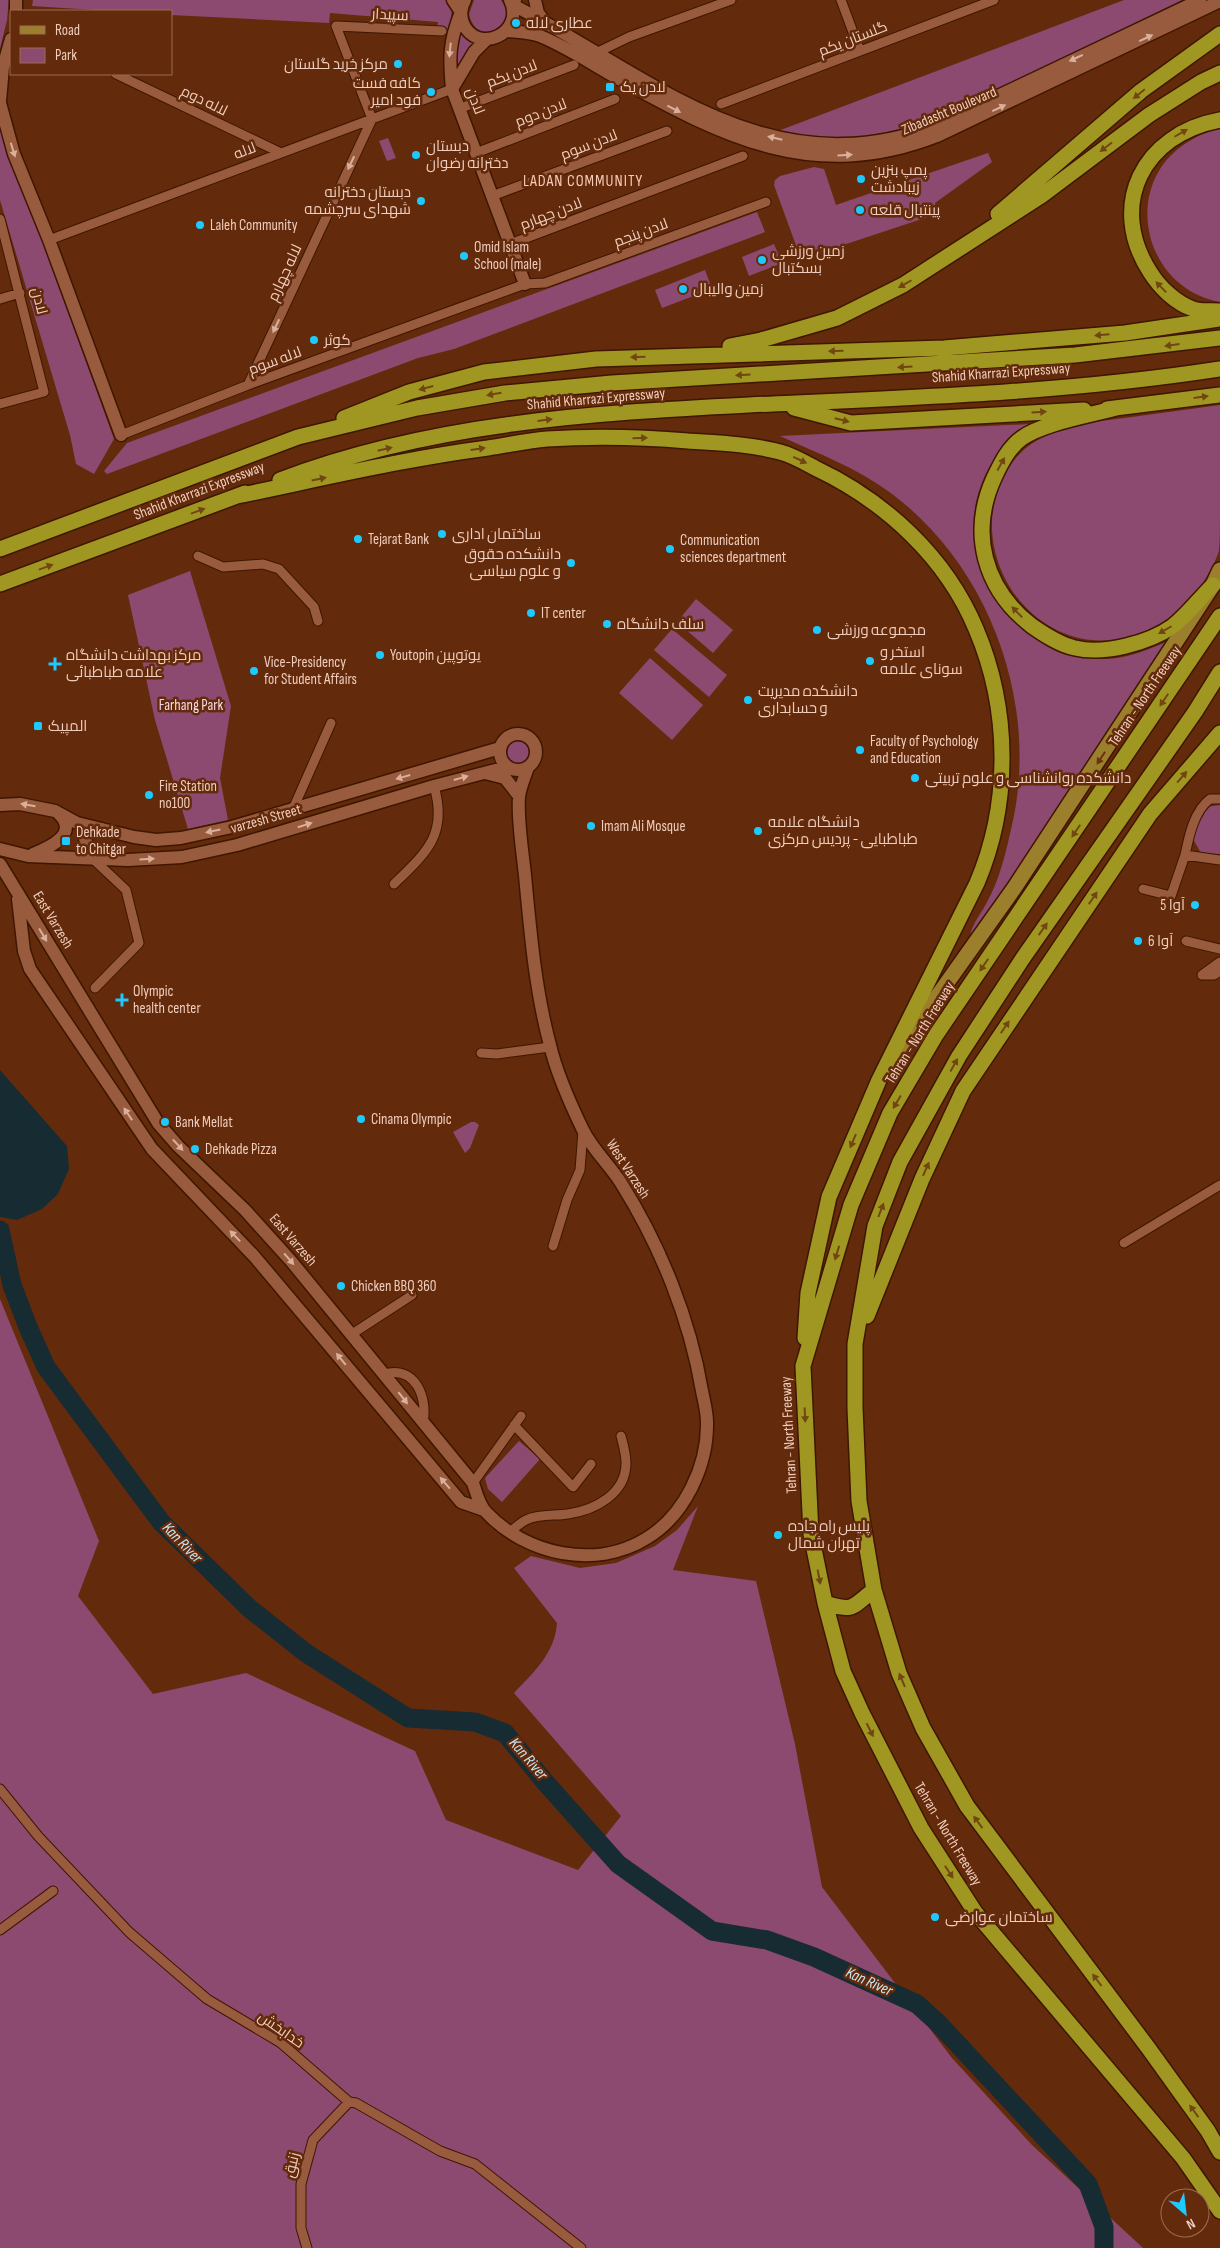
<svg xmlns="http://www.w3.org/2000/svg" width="1220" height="2248" font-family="'Sofia Sans Condensed',Cairo,sans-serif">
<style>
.green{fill:#8c4a70}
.water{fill:#172b33}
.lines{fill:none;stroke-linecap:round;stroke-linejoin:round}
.river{stroke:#172b33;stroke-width:19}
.street-casing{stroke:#3f1600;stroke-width:11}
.secondary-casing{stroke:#3f1600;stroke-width:15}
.primary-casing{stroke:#3f1600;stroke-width:18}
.highway-casing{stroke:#3f1600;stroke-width:18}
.street{stroke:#985b3e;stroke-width:9}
.secondary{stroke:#985b3e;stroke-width:12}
.primary{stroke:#9c7f2d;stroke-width:15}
.highway{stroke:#9f9721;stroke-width:15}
.oneway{fill:#dab09d}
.oneway2{fill:#724611}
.oneway3{fill:#69330f}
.poi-dot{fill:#1ec9fd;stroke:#632b0c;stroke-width:2}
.labels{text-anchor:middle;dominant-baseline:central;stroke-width:5;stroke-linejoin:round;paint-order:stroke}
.street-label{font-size:15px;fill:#f0cdbd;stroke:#632b0c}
.poi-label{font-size:15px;fill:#f0cdbd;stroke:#632b0c;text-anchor:start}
.park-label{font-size:15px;fill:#f4d8e7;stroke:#632b0c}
.neighbourhood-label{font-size:16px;letter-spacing:1px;fill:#f6cbb8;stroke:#632b0c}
.water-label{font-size:16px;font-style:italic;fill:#c7e5f2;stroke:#632b0c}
</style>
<rect width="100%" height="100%" fill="#632b0c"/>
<path class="green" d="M0,0H9L7,20L0,49Z
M33,0H448L452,9L449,30L437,29L438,22L330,13L329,23L171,15V11H111L32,6Z
M474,0H501C522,26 477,51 469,14Z
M1124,0H1182L943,118L883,137L819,138L778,131Z
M460,27L479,42L456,75L455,54Z
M0,128L7,155L43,244L114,439L94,474L76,464L70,435L0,200Z
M1220,129V302C1142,288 1120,183 1188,142C1198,136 1209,130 1220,129Z
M388,138L396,158L387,161L379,141Z
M988,153L992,162L935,203L937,214L801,259L774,185L775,180L780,176L814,167L824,169L836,205Z
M757,212L765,232L454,349L418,358L107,474L104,471L127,443Z
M774,244L782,263L749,276L742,257Z
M705,270L712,289L662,308L655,290Z
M1220,405C1220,441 1220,477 1220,513C1220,524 1220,541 1219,551C1203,597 1161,635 1112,640C1043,647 989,584 992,519C994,494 1006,464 1026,448C1057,424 1095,422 1132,417C1161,413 1191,409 1220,405Z
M1031,424C1017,435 1002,446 993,461C938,547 1007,660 1107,659C1129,658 1149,649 1169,641L1094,757L971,936C969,929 982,912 986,904C1000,879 1006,852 1012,825C1040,703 989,564 888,491C855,467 817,453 780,436Z
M190,571L231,706L220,778L228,820L188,829L155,720L128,595Z
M696,599L733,630L713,653L677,622Z
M672,629L727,675L709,697L654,650Z
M650,658L703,705L672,740L619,693Z
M502 752a16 16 0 1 1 32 0a16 16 0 1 1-32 0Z
M1220,805V854L1201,853L1193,839L1199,818L1206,807Z
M471,1122H475L479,1125L470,1148L465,1153L453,1132Z
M0,1299L99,1541L78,1596L153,1694L246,1673L415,1751L446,1820L578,1870L621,1816L514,1693C534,1672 555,1653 557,1623L514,1568L531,1556L580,1568L616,1563L655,1546L677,1530L698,1506L673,1570L756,1581L795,1744L822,1887L952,2058L1032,2145L1143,2248H0Z
M519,1441L540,1459L502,1502L488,1489L485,1478Z"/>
<path class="water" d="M0,1070L67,1146L69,1169L58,1194L42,1209L17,1220L0,1217Z"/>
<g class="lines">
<path class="river" d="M0,1230L12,1285L28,1327L46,1367L161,1522L249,1608L306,1653L408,1718L475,1722L505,1733L545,1782L618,1864L712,1931L767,1940L814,1957L917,2004L938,2023L1088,2184L1104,2227V2248"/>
<g class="street-casing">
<path id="street" d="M841,0L860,51
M596,53L629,37L731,0
M116,74L279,152
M721,104L994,0
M461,108L574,65
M372,119L336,26L442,31
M476,153L615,99
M492,196L667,131
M0,219L44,392L0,404
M49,240L452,89
M510,244L743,156
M0,299L20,293
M248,385L372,119
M121,435L248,385L525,284L545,283L766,202
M198,556L223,567L263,564L279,569L314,607L318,621
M1220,799H1210C1194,811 1189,836 1185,855L1220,860
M293,809L331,723
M92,858L126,890L139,943L95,988
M394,884C427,852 448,834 434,786
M1143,889L1171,896L1185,855
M1186,941L1220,949
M1202,975L1220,962
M1202,975H1214L1220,971
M481,1053L497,1054L550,1047
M1124,1243L1220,1185
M553,1246L567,1200L580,1170L583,1131
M352,1334L412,1295
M384,1374C415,1365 428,1397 423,1423
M514,1425L573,1487L591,1464
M473,1483L521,1416
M510,1532C515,1528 520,1523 526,1520C538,1514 554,1516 568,1514C595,1510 626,1494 626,1463C626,1454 623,1444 621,1436
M0,1789L38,1836L129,1932L207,1999L281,2043L349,2102L356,2103L440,2151L475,2164L581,2248
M0,1930L53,1891
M307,2248L301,2228V2184L313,2140L349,2102"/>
</g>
<g class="secondary-casing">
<path id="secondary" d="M16,0V11
M453,0L461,12C449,42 449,57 452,89L525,284
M465,0C461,7 460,15 463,23C477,56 526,33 510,0
M515,0L513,5C653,78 769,189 937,125L1200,0
M535,0L538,13L545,22
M507,31C518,32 530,32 540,36C567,47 592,64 617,78C723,137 814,184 937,136L1220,1
M452,89L474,52L487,39
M0,101L3,67L11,39
M0,103L14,154L49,240L121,435
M500 752a18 18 0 1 1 36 0a18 18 0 1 1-36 0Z
M485,773L505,778L519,796
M0,805L20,804L55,811L77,823L134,837L156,840L181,838L232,827L500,748
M0,849L28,856L128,860L182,857L237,845L434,786L507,767
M33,854C51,847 81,833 57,812
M99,857L88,847L85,839L90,831L102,829
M0,864L158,1123L178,1146L245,1210L291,1261L473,1483C476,1492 479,1505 486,1512C526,1555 596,1570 647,1538C685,1515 708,1465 707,1422C707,1412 704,1401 702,1391C690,1319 660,1245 621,1183C609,1164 591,1148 582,1128C570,1103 556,1071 550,1045C536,993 531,939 526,886C524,859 517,823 519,797C520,787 525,777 528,767
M18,899L24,951L30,969L152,1149L254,1256L461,1502L484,1510"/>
</g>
<g class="primary-casing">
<path id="primary" d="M897,1053L1015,887L1213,585L1220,570"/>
</g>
<g class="highway-casing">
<path id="highway" d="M1220,120C1143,134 1107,205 1150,272C1160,288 1176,303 1193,309C1201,312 1212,310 1220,311
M998,214L1141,91L1220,34
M730,346L761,340L837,318L903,285L1041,196L1149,115L1201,82L1220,73
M794,408L851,423L1084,410
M1116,408C1091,415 1043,423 1022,438C1009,447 1001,463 994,478C969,533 984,589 1032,626C1045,635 1060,645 1075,648C1104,655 1149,643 1173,626C1187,615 1200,598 1213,585
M1107,409L1220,395
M344,418L409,392L484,372L596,359L944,348L1125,333L1220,319
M280,480C429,423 592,413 749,405C906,398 1065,393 1220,369
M237,496C320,479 403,459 488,448C507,445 527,441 547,439C594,436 642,437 688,441C719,443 750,444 780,452C792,455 804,462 815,468C885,501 946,557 976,629C1010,709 1011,803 977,883L879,1080L829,1197L808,1293L805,1338
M0,549L298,437L417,408L505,393L612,383L1075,355L1220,338
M0,584L245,493
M1220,616L936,1035L890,1113L851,1205L803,1366L811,1534L825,1603L843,1671L862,1713L921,1828L975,1912L1183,2158L1220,2211
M1220,672L1195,712L1023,958L959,1056L900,1162L875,1226L855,1344V1408L859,1501L874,1590L899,1673L923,1728L967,1806L1149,2049L1208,2131L1220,2152
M867,1316L922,1179L963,1091L1150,814L1220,733
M825,1603C855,1612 850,1608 874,1590"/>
</g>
<use href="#street" class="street"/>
<use href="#secondary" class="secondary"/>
<use href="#primary" class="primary"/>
<use href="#highway" class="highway"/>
</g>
<defs><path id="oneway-solid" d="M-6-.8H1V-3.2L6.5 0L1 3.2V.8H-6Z" transform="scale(1.25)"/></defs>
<g class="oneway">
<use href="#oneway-solid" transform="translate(1146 38) rotate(-25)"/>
<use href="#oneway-solid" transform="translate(450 50) rotate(96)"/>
<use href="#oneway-solid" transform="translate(1076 58) rotate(155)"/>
<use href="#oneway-solid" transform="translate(999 108) rotate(-25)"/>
<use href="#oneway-solid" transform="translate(674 109) rotate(27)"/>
<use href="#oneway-solid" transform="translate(775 138) rotate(-167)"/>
<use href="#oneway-solid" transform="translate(13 150) rotate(73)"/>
<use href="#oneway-solid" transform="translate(845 155) rotate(-3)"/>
<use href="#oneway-solid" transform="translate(351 163) rotate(115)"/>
<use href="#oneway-solid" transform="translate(276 326) rotate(115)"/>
<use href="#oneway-solid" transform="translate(403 777) rotate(164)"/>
<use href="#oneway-solid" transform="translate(461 778) rotate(-16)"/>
<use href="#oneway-solid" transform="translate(28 805) rotate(-170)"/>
<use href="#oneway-solid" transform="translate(305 825) rotate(-17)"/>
<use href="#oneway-solid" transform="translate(213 831) rotate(168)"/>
<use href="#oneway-solid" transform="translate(147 859) rotate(-3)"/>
<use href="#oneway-solid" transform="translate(43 935) rotate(59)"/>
<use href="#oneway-solid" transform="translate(128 1114) rotate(-124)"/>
<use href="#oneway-solid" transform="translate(178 1145) rotate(47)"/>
<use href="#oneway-solid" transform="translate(235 1236) rotate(-134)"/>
<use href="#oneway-solid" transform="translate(289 1259) rotate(49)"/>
<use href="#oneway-solid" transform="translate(341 1359) rotate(-129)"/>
<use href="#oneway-solid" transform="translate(403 1398) rotate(52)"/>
<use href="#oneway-solid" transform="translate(445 1483) rotate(-131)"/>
</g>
<g class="oneway2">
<use href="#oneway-solid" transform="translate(1139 94) rotate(141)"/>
<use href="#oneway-solid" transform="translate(1181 133) rotate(-30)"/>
<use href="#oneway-solid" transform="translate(1106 147) rotate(143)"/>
<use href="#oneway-solid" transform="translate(905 284) rotate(150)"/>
<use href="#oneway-solid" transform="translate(1161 287) rotate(-134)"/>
<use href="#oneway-solid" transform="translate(1102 335) rotate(175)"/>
<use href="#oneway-solid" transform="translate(1172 345) rotate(172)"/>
<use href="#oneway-solid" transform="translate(836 351) rotate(179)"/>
<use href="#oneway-solid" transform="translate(638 357) rotate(178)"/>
<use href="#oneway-solid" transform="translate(905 367) rotate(177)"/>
<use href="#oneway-solid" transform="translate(743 375) rotate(177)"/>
<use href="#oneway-solid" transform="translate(426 388) rotate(165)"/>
<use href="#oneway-solid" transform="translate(494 394) rotate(170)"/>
<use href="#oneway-solid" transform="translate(1201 397) rotate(-7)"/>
<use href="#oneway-solid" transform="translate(1039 412) rotate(-3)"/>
<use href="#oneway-solid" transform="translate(545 420) rotate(-7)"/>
<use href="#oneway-solid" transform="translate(842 420) rotate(14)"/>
<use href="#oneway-solid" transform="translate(640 438) rotate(-1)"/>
<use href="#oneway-solid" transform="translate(385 449) rotate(-13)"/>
<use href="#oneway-solid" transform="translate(478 449) rotate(-8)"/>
<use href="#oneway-solid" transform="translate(800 460) rotate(25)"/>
<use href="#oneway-solid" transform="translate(1001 464) rotate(-61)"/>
<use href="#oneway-solid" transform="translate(319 479) rotate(-12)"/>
<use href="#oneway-solid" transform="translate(198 511) rotate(-20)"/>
<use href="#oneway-solid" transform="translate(46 567) rotate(-20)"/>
<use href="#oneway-solid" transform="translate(1017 612) rotate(-134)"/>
<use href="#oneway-solid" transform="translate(1165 630) rotate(150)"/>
<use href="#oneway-solid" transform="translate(1164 700) rotate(124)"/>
<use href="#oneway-solid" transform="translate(1182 777) rotate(-49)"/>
<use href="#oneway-solid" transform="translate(1076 831) rotate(124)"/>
<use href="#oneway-solid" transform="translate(1093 898) rotate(-56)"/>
<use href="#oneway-solid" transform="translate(1043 929) rotate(-55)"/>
<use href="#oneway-solid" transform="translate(984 965) rotate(124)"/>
<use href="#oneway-solid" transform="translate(1005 1027) rotate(-56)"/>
<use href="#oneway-solid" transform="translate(954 1065) rotate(-61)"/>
<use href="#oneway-solid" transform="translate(897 1102) rotate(121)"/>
<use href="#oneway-solid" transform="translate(853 1141) rotate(113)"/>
<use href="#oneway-solid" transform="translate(926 1169) rotate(-66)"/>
<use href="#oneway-solid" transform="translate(881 1210) rotate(-69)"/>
<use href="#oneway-solid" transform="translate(837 1253) rotate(107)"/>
<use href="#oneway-solid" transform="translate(805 1415) rotate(87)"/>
<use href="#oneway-solid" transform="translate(819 1577) rotate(79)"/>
<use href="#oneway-solid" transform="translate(902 1680) rotate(-113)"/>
<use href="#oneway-solid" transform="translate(870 1730) rotate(63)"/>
<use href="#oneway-solid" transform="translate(978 1822) rotate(-126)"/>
<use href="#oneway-solid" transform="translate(949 1872) rotate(57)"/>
<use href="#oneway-solid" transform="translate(1097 1980) rotate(-127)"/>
<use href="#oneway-solid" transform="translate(1194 2111) rotate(-126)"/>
</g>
<use class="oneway3" href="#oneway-solid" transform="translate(1101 758) rotate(123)"/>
<g class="poi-dot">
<circle cx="516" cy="23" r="5"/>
<circle cx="398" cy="64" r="5"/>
<rect x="605" y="82" width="10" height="10" rx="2.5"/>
<circle cx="431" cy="92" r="5"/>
<circle cx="416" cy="155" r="5"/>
<circle cx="861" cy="179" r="5"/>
<circle cx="421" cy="201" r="5"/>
<circle cx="860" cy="210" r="5"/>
<circle cx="200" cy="225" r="5"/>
<circle cx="464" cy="256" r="5"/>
<circle cx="762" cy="260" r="5"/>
<circle cx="683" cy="289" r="5"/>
<circle cx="314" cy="340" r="5"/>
<circle cx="442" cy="534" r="5"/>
<circle cx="358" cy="539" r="5"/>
<circle cx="670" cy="549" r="5"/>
<circle cx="571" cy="563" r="5"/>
<circle cx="531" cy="613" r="5"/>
<circle cx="607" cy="624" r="5"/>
<circle cx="817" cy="630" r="5"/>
<circle cx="380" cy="655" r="5"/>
<circle cx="870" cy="661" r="5"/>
<path d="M52.5 656.5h5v5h5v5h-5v5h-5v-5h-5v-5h5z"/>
<circle cx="254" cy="671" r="5"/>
<circle cx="748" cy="700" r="5"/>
<rect x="33" y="721" width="10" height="10" rx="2.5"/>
<circle cx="860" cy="750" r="5"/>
<circle cx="915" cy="778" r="5"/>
<circle cx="149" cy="795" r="5"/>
<circle cx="591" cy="826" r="5"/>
<circle cx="758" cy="831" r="5"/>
<rect x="61" y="836" width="10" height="10" rx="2.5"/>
<circle cx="1195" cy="905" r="5"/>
<circle cx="1138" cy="941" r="5"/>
<path d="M119.5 992.5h5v5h5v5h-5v5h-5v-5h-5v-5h5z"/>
<circle cx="361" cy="1119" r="5"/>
<circle cx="165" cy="1122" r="5"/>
<circle cx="195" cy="1149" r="5"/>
<circle cx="341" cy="1286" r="5"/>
<circle cx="778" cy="1535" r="5"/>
<circle cx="935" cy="1917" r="5"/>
</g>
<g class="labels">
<g class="street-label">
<text transform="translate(390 15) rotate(3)">سپیدار</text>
<text transform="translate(853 39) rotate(-21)">گلستان یکم</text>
<text transform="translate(512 74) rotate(-21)">لادن یکم</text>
<text transform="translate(204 101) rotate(26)">لاله دوم</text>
<text transform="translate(475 101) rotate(69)">لادن</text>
<text transform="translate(949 111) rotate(-23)">Zibadasht Boulevard</text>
<text transform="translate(541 113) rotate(-21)">لادن دوم</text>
<text transform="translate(589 145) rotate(-21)">لادن سوم</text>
<text transform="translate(245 151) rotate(-21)">لاله</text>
<text transform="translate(551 214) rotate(-21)">لادن چهارم</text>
<text transform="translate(641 233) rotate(-20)">لادن پنجم</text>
<text transform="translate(285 273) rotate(-65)">لاله چهارم</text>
<text transform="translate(39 301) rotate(76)">لادن</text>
<text transform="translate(275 361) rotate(-20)">لاله سوم</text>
<text transform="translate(1001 373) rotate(-4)">Shahid Kharrazi Expressway</text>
<text transform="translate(596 399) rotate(-5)">Shahid Kharrazi Expressway</text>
<text transform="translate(199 491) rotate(-21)">Shahid Kharrazi Expressway</text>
<text transform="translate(1145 696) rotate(-56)">Tehran - North Freeway</text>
<text transform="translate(266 819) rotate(-16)">varzesh Street</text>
<text transform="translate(53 920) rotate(59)">East Varzesh</text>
<text transform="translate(920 1033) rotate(-58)">Tehran - North Freeway</text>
<text transform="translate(628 1169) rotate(57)">West Varzesh</text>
<text transform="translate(293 1240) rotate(49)">East Varzesh</text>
<text transform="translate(789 1435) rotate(-93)">Tehran - North Freeway</text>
<text transform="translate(948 1834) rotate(59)">Tehran - North Freeway</text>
<text transform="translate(281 2030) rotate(35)">خدابخش</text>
<text transform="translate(292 2165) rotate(-76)">زنبق</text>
</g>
<g class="poi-label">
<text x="526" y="23">عطاری لاله</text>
<text x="388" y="64" text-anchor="end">مرکز خرید گلستان</text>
<text x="421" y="83" text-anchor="end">کافه فست<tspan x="421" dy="17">فود امیر</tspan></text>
<text x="620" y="87">لادن یک</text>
<text x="426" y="146">دبستان<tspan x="426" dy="17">دخترانه رضوان</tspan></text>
<text x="871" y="170">پمپ بنزین<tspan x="871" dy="17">زیبادشت</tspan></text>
<text x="411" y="192" text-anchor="end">دبستان دخترانه<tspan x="411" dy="17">شهدای سرچشمه</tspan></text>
<text x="870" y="210">پینتبال قلعه</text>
<text x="210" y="225">Laleh Community</text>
<text x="474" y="247">Omid Islam<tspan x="474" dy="17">School (male)</tspan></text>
<text x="772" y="251">زمین ورزشی<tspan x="772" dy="17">بسکتبال</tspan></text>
<text x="693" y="289">زمین والیبال</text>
<text x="324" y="340">کوثر</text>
<text x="452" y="534">ساختمان اداری</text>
<text x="368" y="539">Tejarat Bank</text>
<text x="680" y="540">Communication<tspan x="680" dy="17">sciences department</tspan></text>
<text x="561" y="554" text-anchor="end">دانشکده حقوق<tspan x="561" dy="17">و علوم سیاسی</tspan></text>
<text x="541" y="613">IT center</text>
<text x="617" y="624">سلف دانشگاه</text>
<text x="827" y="630">مجموعه ورزشی</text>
<text x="880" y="652">استخر و<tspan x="880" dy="17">سونای علامه</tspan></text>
<text x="66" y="655">مرکز بهداشت دانشگاه<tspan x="66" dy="17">علامه طباطبائی</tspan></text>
<text x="390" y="655">Youtopin یوتوپین</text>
<text x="264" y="662">Vice-Presidency<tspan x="264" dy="17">for Student Affairs</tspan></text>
<text x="758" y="691">دانشکده مدیریت<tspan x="758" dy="17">و حسابداری</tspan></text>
<text x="48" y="726">المپیک</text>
<text x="870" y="741">Faculty of Psychology<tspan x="870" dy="17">and Education</tspan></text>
<text x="925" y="778">دانشکده روانشناسی و علوم تربیتی</text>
<text x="159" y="786">Fire Station<tspan x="159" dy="17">no100</tspan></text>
<text x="768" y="822">دانشگاه علامه<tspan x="768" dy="17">طباطبایی - پردیس مرکزی</tspan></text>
<text x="601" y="826">Imam Ali Mosque</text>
<text x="76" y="832">Dehkade<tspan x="76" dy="17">to Chitgar</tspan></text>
<text x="1185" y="905" text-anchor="end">آوا 5</text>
<text x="1148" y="941">آوا 6</text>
<text x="133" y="991">Olympic<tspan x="133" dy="17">health center</tspan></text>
<text x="371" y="1119">Cinama Olympic</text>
<text x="175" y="1122">Bank Mellat</text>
<text x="205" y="1149">Dehkade Pizza</text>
<text x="351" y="1286">Chicken BBQ 360</text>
<text x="788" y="1526">پلیس راه جاده<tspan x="788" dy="17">تهران شمال</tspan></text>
<text x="945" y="1917">ساختمان عوارضی</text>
</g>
<g class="park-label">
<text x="191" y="705">Farhang Park</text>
</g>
<g class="neighbourhood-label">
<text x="583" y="181">LADAN COMMUNITY</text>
</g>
<g class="water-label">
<text transform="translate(182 1543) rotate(46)">Kan River</text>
<text transform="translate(528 1759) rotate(49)">Kan River</text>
<text transform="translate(869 1982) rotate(24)">Kan River</text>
</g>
</g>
<rect x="10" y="10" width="162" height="65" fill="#632b0c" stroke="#9b6c53"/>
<rect x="20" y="26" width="25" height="8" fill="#9c7f2d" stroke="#9b6c53"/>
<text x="55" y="35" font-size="15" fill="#f0cdbd">Road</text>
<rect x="20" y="48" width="25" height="15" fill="#8c4a70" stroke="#9b6c53"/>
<text x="55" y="60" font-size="15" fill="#f0cdbd">Park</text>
<g transform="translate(1185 2213) rotate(152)"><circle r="24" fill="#632b0c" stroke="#9b6c53"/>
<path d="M0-4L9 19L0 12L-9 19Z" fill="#1ec9fd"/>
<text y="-8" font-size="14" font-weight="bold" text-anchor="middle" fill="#f0cdbd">N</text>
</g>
</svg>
